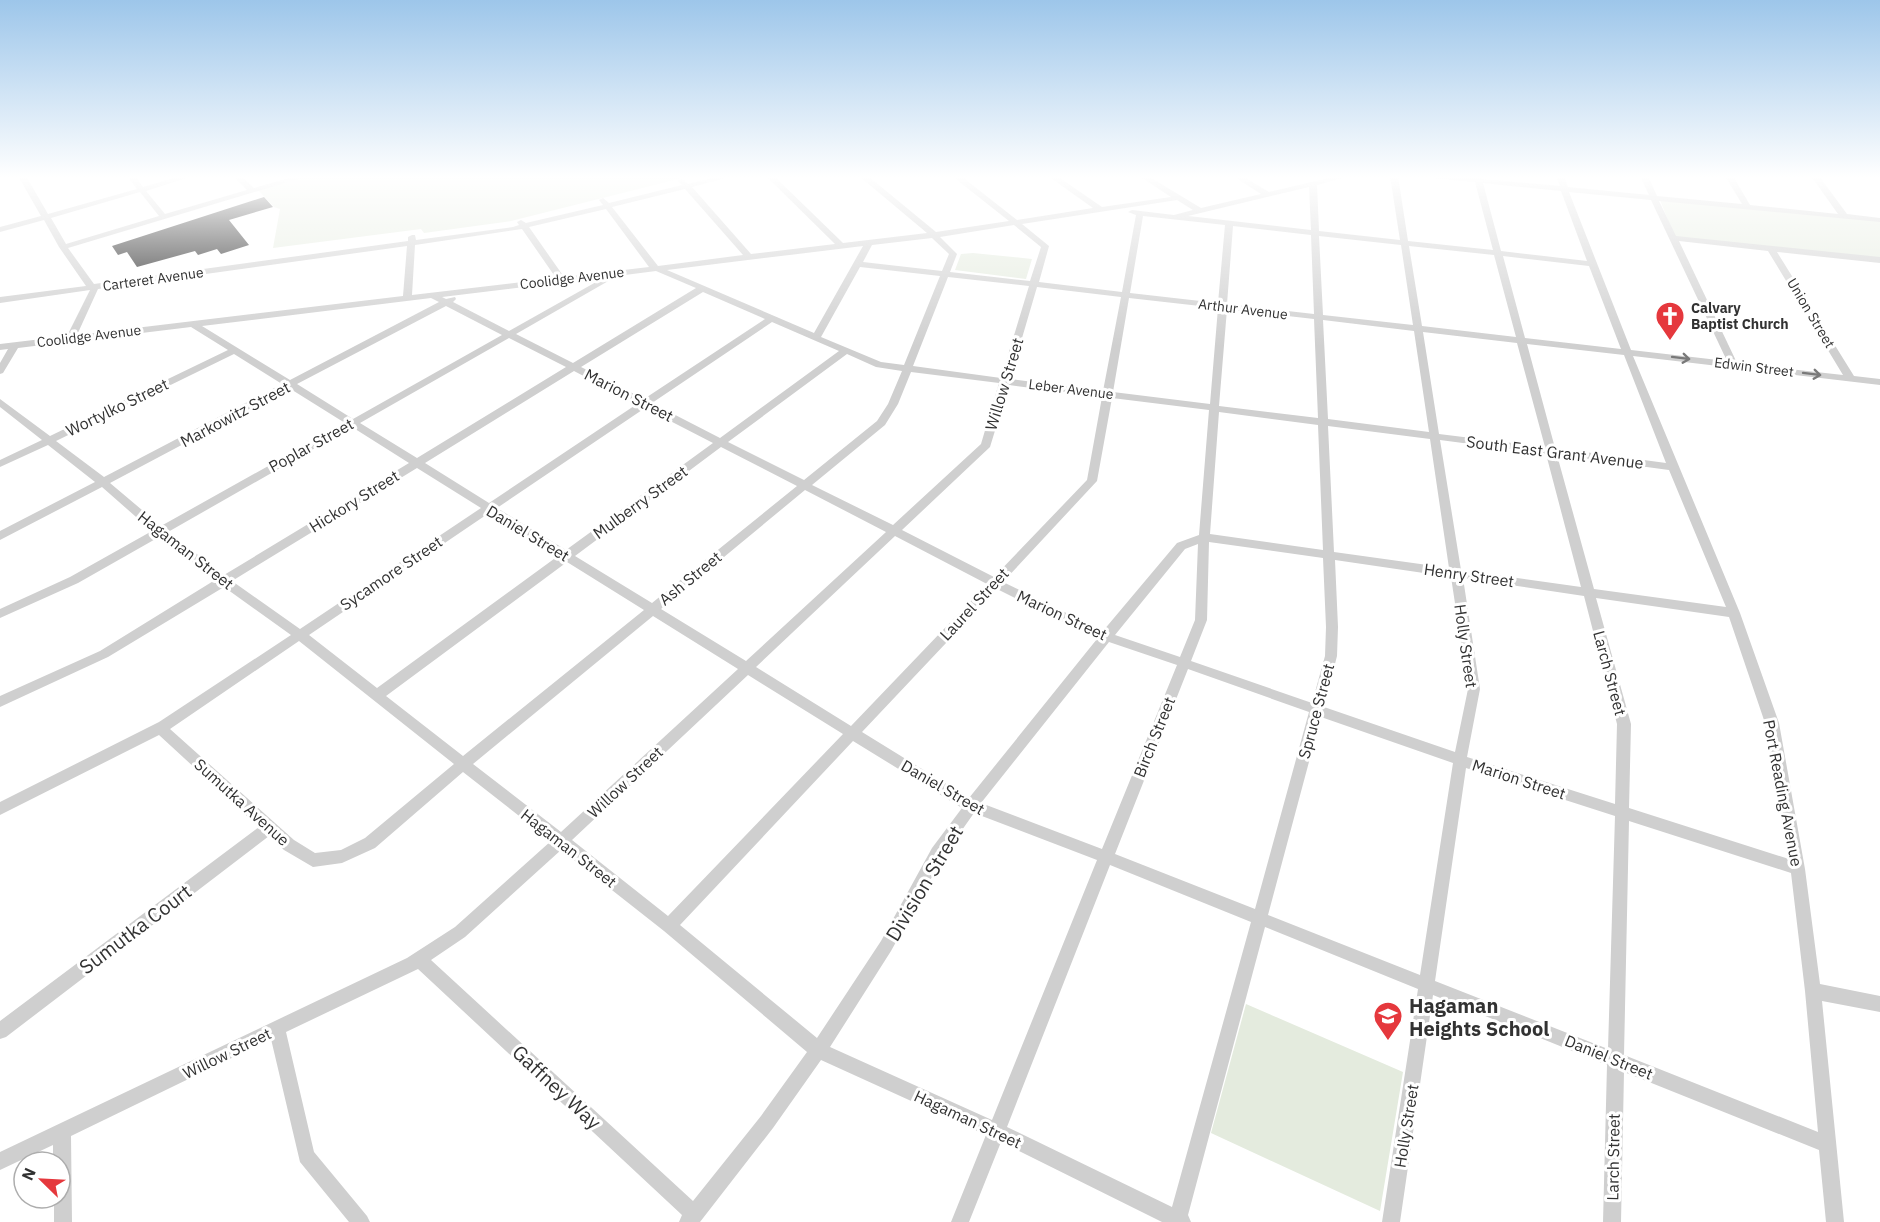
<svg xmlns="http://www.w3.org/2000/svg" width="1880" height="1222" font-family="'IBM Plex Sans',sans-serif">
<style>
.green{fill:#e4ebde}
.building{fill:#191919}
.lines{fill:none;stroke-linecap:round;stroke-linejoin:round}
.minor{fill:#cfcfcf;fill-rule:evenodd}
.oneway{stroke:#797979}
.labels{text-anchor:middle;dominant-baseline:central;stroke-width:6;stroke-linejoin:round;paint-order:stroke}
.far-street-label{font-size:14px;fill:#323232;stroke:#fff}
.far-poi-label{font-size:14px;font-weight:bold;fill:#323232;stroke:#fff;text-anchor:start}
.street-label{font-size:16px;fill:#323232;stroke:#fff}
.near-street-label{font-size:20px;fill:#323232;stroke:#fff}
.near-poi-label{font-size:20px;font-weight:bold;fill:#323232;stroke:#fff;text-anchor:start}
</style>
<rect width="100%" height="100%" fill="#fff"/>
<path class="green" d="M305,176H690L511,221L424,233L421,229L273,248L280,209L274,207L258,190Z
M1659,197L1880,219V260L1675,239Z
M973,253L1032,259L1026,279L955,270L961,254Z
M1246,1004L1403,1072L1380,1211L1211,1133Z"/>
<path class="building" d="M264,197L273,207L229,220L249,245L221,254L217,249L198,255L195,251L137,267L127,252L118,255L112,246Z"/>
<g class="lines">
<path class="minor" d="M18,176H26L48,214L137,189L127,176H135L143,187L181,176H193L146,191L165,214L247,190L233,176H241L254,188L296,176H308L68,248L94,284L408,241V237L412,235H415L416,240L513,227L519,225L517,222L521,220L526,223L603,205L599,200L603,198L609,203L682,185L678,181L682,179L688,184L720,176H733L692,187L751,254L835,244L766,176H774L843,243L927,233L859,176H868L936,232L1009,221L952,176H961L1017,220L1093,208L1048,176H1057L1102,207L1171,197L1139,176H1148L1201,208L1261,194L1233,176H1242L1269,192L1337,176H1350L1317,185L1319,231L1400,240L1390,176H1398L1408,241L1493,250L1475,182L1432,178L1428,176L1474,178L1473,176H1481V179L1560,186L1556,176H1564L1568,187L1649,195L1640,176H1648L1657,196L1742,204L1725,176H1733L1750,205L1838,214L1811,176H1819L1847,214L1880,218V222L1659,201L1676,236L1880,257V263L1777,252L1854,376L1880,379V385L1633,356L1740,613L1779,723L1805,869L1820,984L1880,996V1012L1822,1001L1844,1222H1826L1819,1150L1624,1072L1621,1222H1603L1607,1065L1433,995L1400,1222H1382L1418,989L1265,927L1188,1215L1191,1222H1162L1001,1142L969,1222H951L986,1135L821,1060L773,1128L700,1222H679L682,1215L418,969L286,1032L314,1152L367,1216L370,1222H349L300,1162L271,1039L71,1136L72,1222H54V1198H60V1162H53V1145L0,1170V1152L407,958L455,927L551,841L463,772L375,848L342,863L313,867L284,850L269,836L6,1037L0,1039V1021L259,827L159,735L0,815V802L159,722L291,635L224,587L108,657L0,707V696L100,651L215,580L159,537L78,583L0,618V609L70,577L152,531L102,487L0,540V531L95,482L48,445L0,467V460L42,440L0,407V399L50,436L228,350L191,327L18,348L3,373L0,374V363L8,349L0,350V344L67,336L90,290L0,303V297L86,286L59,247L44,220L0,232V227L41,216ZM1483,183L1561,191L1587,261L1501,251ZM1309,187L1311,230L1188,216ZM685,189L743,255L658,266L612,207ZM140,192L159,216L66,244L51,218ZM1569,192L1651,200L1727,361L1631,350ZM1177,200L1193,210L1174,215L1132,210L1128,212L1136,215L1122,292L1039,282L1049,246L1022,224ZM606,209L649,267L564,277L529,227ZM1143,216L1225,225L1218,303L1130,293ZM1014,225L1041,247L1030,281L950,272L957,254L940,237ZM1233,226L1311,235L1314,314L1227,304ZM522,229L556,278L412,295L415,245ZM1319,236L1401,245L1413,325L1323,315ZM932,238L949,254L942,271L863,262L872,245ZM1679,241L1768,251L1843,375L1737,363ZM407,246L403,296L77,335L98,289ZM863,246L814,333L667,270ZM1409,246L1494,255L1516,337L1422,326ZM1503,256L1589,266L1621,349L1525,338ZM860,267L940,276L904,365L881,362L821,337ZM656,271L696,288L573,363L516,334L617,276ZM605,277L509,331L453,302L456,299L455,297L446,299L442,297ZM948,277L1029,286L1001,378L913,366ZM1037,287L1121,297L1103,391L1010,379ZM703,292L765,319L644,399L581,367ZM431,298L439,302L290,380L202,326ZM1129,298L1218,308L1210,404L1113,392ZM446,306L502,335L353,419L297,384ZM1227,309L1314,319L1318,418L1219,406ZM1323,320L1414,331L1429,432L1328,419ZM772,322L839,351L720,438L652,403ZM1423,332L1517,343L1545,447L1439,434ZM509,338L566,367L417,458L360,423ZM1527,344L1624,355L1666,463L1555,448ZM234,354L282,384L104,477L56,441ZM847,354L876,367L902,371L888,404L877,421L804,480L728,442ZM574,371L637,404L489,503L425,463ZM911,372L999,383L981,444L893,525L812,485L885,425L898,404ZM1009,385L1102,397L1087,480L994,577L902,530L990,447ZM289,388L345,423L161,526L110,483ZM1112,398L1209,410L1199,535L1177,543L1103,631L1003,582L1097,481ZM645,408L713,443L566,550L497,508ZM1219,412L1318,425L1323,550L1210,534ZM1328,426L1430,439L1449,568L1334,552ZM352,427L409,463L224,575L168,532ZM1440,440L1546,454L1581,587L1461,570ZM721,447L797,486L652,603L575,556ZM1557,455L1669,470L1726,607L1594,589ZM417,468L481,508L300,629L232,581ZM805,490L886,532L746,661L661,609ZM489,513L558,556L377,688L309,635ZM895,536L987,584L851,726L756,667ZM1209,542L1323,558L1326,627L1325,656L1312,703L1191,661L1207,620ZM1198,544L1195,620L1180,657L1115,635L1185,549ZM1335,560L1451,577L1468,689L1455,752L1324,707L1337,656L1338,627ZM567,562L644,610L463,756L386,696ZM1463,578L1584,596L1617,724L1615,804L1467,757L1480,689ZM997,589L1097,639L969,798L862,732ZM1596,598L1729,617L1765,723L1789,859L1629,808L1631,724ZM653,616L738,669L561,832L473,764ZM299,641L454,764L365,838L341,850L315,853L294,840L170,729ZM1109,642L1177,665L1102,849L981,803ZM1188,669L1309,712L1255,909L1115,854ZM748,675L843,734L668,916L572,840ZM1321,717L1453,763L1420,975L1268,915ZM853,741L962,808L932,848L881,941L817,1038L680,925ZM1466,768L1615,816L1608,1049L1435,981ZM974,813L1097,860L992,1120L830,1047L891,951L943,857ZM1629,821L1791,873L1805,991L1818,1132L1624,1055ZM561,850L664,931L807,1052L761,1116L693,1201L431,960L465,937ZM1110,865L1251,922L1172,1207L1007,1127Z"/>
</g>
<defs><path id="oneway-shaft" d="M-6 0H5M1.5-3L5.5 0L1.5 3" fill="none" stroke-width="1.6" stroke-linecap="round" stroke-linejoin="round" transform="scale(1.5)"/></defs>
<g class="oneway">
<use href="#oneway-shaft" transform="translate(1681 358) rotate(7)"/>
<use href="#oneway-shaft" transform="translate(1812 374) rotate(7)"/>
</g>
<linearGradient id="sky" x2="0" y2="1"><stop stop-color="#9dc6ea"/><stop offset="0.51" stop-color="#fff"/><stop offset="1" stop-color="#fff" stop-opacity="0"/></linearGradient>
<rect width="1880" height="347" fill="url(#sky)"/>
<defs>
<g id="church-pin" transform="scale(1.5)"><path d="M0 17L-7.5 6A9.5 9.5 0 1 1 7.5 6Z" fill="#e5383d" stroke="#fff"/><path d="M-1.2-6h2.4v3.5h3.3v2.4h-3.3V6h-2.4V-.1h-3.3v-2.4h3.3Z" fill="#fff"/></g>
<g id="school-pin" transform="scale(1.5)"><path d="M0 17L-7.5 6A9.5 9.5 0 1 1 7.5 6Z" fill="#e5383d" stroke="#fff"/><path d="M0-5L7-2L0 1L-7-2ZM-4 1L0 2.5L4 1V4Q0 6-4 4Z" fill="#fff"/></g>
</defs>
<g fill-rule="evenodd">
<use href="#church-pin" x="1670" y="316"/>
<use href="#school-pin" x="1388" y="1016"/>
</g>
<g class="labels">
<g class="far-street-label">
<text transform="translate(572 278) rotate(-7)">Coolidge Avenue</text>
<text transform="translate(153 279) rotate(-8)">Carteret Avenue</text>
<text transform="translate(1243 309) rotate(7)">Arthur Avenue</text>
<text transform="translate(1811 313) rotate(59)">Union Street</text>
<text transform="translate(89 336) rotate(-7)">Coolidge Avenue</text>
<text transform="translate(1754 367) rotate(7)">Edwin Street</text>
<text transform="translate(1071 389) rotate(7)">Leber Avenue</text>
</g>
<g class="far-poi-label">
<text x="1691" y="308">Calvary<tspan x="1691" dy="16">Baptist Church</tspan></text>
</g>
<g class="street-label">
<text transform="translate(1004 384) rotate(-73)">Willow Street</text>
<text transform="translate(629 395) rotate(27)">Marion Street</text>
<text transform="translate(117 407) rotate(-26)">Wortylko Street</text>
<text transform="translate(235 414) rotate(-28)">Markowitz Street</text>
<text transform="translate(311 445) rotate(-29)">Poplar Street</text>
<text transform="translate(1555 452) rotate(7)">South East Grant Avenue</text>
<text transform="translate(354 501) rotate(-32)">Hickory Street</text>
<text transform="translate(640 502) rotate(-36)">Mulberry Street</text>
<text transform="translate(528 533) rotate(31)">Daniel Street</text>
<text transform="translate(186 550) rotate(38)">Hagaman Street</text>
<text transform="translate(391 573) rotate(-34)">Sycamore Street</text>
<text transform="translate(1469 575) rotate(8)">Henry Street</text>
<text transform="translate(690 578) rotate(-39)">Ash Street</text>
<text transform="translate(974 604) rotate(-47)">Laurel Street</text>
<text transform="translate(1062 615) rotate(25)">Marion Street</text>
<text transform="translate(1466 646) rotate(82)">Holly Street</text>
<text transform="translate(1610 673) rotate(75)">Larch Street</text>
<text transform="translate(1316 711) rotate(-75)">Spruce Street</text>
<text transform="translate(1154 737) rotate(-68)">Birch Street</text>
<text transform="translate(1519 779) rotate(18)">Marion Street</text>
<text transform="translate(625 782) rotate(-43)">Willow Street</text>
<text transform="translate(943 787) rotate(30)">Daniel Street</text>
<text transform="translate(1783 793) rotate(79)">Port Reading Avenue</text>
<text transform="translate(242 802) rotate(42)">Sumutka Avenue</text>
<text transform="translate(569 848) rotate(38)">Hagaman Street</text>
<text transform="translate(227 1053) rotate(-26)">Willow Street</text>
<text transform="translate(1609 1057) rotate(22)">Daniel Street</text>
<text transform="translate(968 1119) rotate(25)">Hagaman Street</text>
<text transform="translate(1406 1126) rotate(-81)">Holly Street</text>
<text transform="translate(1613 1157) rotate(-89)">Larch Street</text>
</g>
<g class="near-street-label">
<text transform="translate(924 883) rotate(-59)">Division Street</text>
<text transform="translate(135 929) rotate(-37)">Sumutka Court</text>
<text transform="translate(557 1087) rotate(43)">Gaffney Way</text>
</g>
<g class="near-poi-label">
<text x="1409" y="1005">Hagaman<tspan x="1409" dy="23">Heights School</tspan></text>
</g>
</g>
<g transform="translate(42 1180) rotate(294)"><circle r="28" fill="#ffffff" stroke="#adadad" stroke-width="1.5"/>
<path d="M0-4.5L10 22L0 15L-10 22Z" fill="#e5383d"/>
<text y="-9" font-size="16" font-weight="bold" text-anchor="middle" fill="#323232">N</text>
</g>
</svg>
